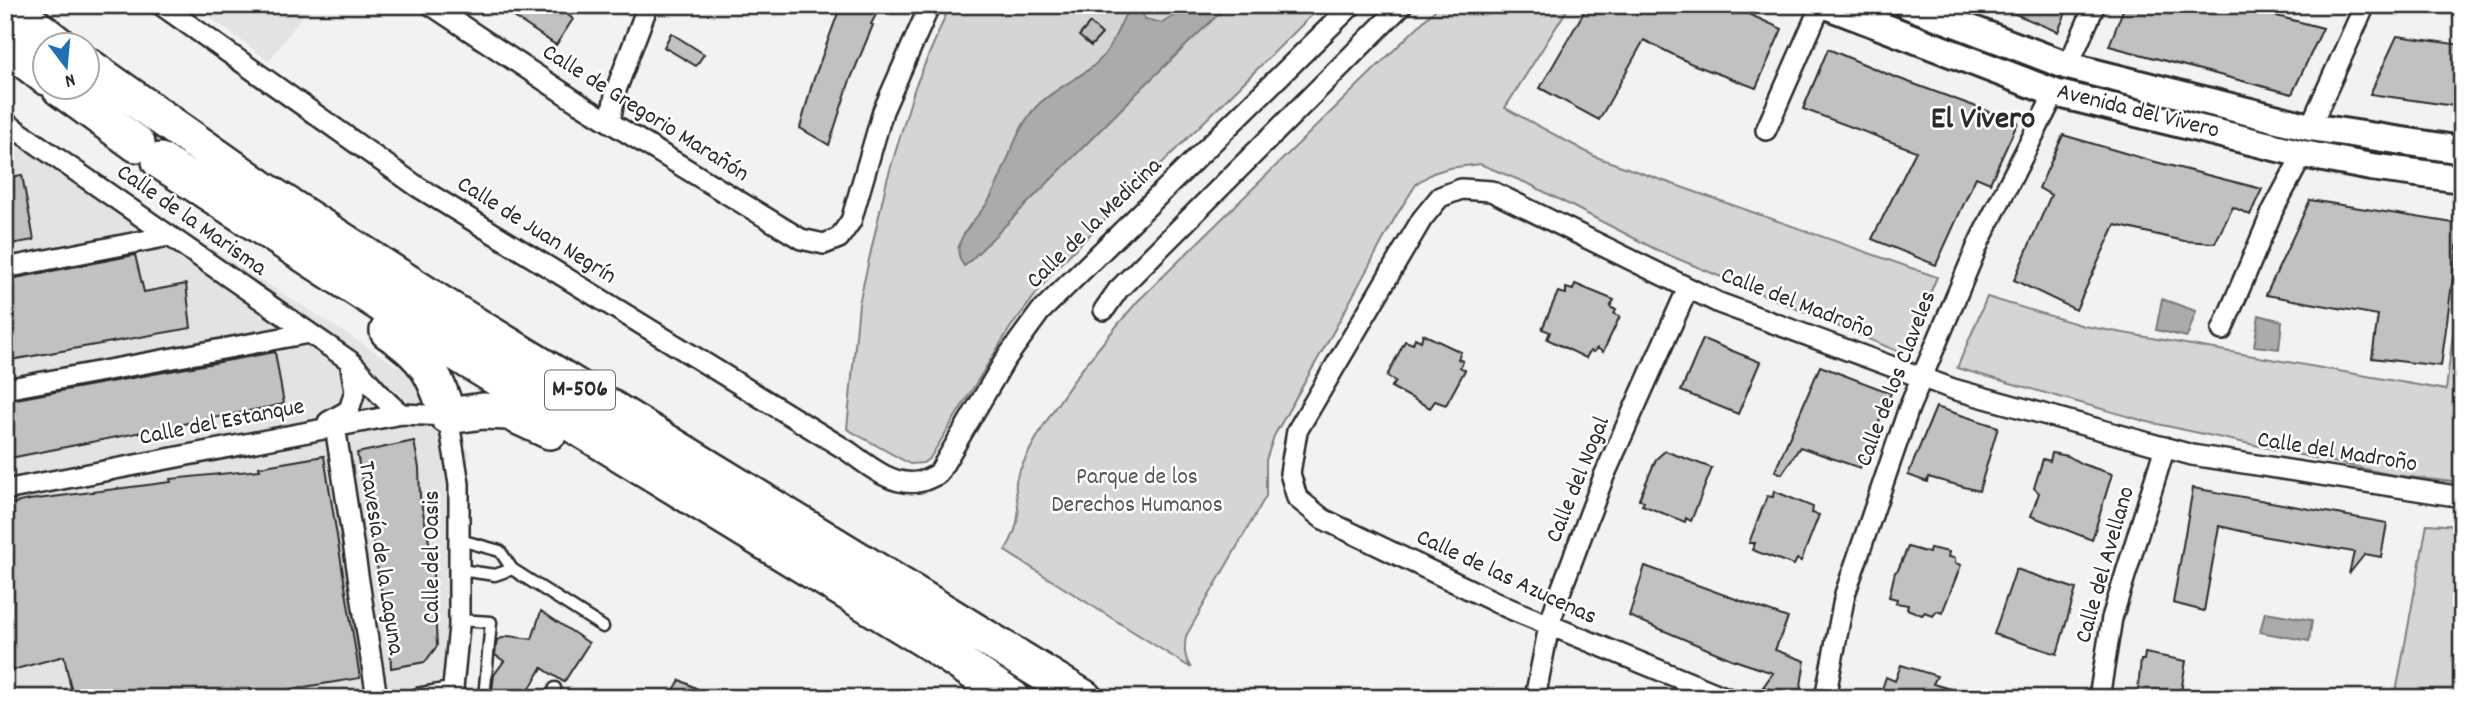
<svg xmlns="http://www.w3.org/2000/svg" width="2467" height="703" font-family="Dekko,sans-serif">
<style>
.built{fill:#e3e3e3}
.green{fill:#d5d5d5;stroke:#808080;stroke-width:2}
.water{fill:#ababab;stroke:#787878;stroke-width:2}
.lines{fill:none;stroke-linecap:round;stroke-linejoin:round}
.stream{stroke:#787878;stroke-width:5}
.building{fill:#c1c1c1;stroke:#2b2b2b;stroke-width:2}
.service-casing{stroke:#2b2b2b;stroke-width:15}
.minor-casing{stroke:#2b2b2b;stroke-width:24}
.secondary-casing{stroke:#2b2b2b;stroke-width:32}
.motorway-casing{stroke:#2b2b2b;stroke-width:40}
.service{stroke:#fff;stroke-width:10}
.minor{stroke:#fff;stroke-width:19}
.secondary{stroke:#fff;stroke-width:26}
.motorway{stroke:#fff;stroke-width:35}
.labels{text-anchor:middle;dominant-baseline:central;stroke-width:5;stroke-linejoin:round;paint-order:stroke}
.shield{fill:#fff;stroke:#6b6b6b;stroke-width:2}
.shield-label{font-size:23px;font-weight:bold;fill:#2b2b2b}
.street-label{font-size:24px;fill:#2b2b2b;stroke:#fff}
.park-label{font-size:24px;fill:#565656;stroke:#fff}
.district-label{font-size:32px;font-weight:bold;fill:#2b2b2b;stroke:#fff}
</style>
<rect width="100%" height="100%" fill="#f2f2f2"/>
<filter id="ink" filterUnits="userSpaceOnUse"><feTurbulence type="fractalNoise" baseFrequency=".0143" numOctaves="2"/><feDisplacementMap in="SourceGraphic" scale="14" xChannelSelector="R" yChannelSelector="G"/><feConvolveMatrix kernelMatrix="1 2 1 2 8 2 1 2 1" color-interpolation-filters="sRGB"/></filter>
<g filter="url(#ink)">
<path class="built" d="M193,5H311L269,61Z
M5,119L404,370L470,452L446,698H5Z"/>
<path class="green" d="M950,5H1322L1057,267L1010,328L930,458L923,463L910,464L847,429L859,304L887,180L915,87Z
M1440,5H1570L1505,108L1596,157L1937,277L1904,354L1657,250L1529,184L1480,164L1449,168L1433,173L1417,183L1396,216L1336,327L1274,436L1266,460V496L1186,636C1184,649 1184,657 1191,668L1005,551C1011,541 1017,529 1018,516C1020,501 1012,489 1018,474C1047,410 1092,354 1138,301Z
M2462,260V483L2393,475L2148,422L1957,368L1987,297L2084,326L2446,390Z
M2427,524L2462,526V698H2395Z"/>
<path class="water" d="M1184,5H1228L1143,87L967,264L964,266C960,260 957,254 959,246C963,229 979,216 988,202C1006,172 1013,132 1036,107C1055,86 1088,76 1104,55C1113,45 1121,21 1129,8L1142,13L1145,19L1162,23L1174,16Z
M2162,299L2196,311L2187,337L2156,330Z
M2259,315L2282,321L2279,349L2254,346Z
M2265,612L2312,620L2309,641L2260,632Z"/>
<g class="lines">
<path class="stream" d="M1134,10L1137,5"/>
</g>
<path class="building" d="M496,5H555L573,19L556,45Z
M841,5H881L871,24L873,25L849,83L829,145L800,128L812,84Z
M1588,5H1729L1782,29L1756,88L1692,64L1644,40L1599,120L1540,88Z
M1994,5H2069L2058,32Z
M2125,5H2234L2323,28L2292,94L2109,46Z
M1090,23L1102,34L1091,46L1079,36Z
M671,33L704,54L696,66L664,47Z
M2397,36L2462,45V107L2370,94Z
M1828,49L1892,76L2018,122L1990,183L1976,177L1936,265L1872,239L1916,151L1803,109Z
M2063,135L2152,161L2262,189L2250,215L2233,207L2215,243L2184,241L2115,225L2076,310L2014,280L2051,195L2039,188Z
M22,175L34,240L5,245V178Z
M2310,200L2460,224L2441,366L2372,358L2378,315L2266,295Z
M135,255L144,292L186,284L191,328L5,361V280Z
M1575,284L1614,300L1610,307L1616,310L1614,314L1620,316L1603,352L1597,348L1594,352L1590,351L1586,358L1547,339L1550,332L1542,329L1558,292L1566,294V288L1573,290Z
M1423,334L1461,352L1458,359L1463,361L1460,367L1465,370L1446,405L1435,401L1430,408L1391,387L1396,382L1387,376L1405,341L1413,344L1415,338L1421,341Z
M1703,339L1760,362L1738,414L1681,391Z
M275,352L284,404L5,459V401Z
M1820,366L1891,393L1860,468L1800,447L1782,474L1775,471Z
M1936,407L1998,427L1979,491L1928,477L1927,482L1908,475Z
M414,441L419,468L420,497L432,557L437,646L425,662L391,668L390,639L357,453Z
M1665,451L1712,468L1691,521L1686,518L1685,522L1642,505L1644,502L1639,499L1656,459Z
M2052,453L2068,456L2082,464L2112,474L2092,540L2031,516L2039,493L2034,488L2043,459L2050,461Z
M324,456L360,678L236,698H73L64,656L5,672V505L29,500L171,482L170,479L260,470L259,467Z
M2193,488L2387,523L2381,557L2365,554L2349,574L2354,552L2267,537L2219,526L2204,611L2173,603Z
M1774,491L1813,507L1812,513L1819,515L1801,561L1797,559L1794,565L1752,550L1755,543H1749L1767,496L1773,497Z
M1908,547L1929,553L1930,548L1949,552L1948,557L1955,558V563L1961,565L1942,613L1937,611L1933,616L1925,612L1922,615L1907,609L1908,605L1896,603L1897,599L1889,597L1895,572L1898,570Z
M1645,566L1788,618L1775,650L1805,661L1799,698L1763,687L1773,673L1731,659L1629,616Z
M2016,569L2076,589L2057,654L1994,634Z
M541,611L589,643L564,682L542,668L524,698H491L494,675L504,661L495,655L497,640L508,636L532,639Z
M2145,653L2186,661L2180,698H2137L2141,660H2144Z
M1901,665L1937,676L1933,684L1967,694L1966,698H1879L1886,677L1895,681Z
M680,680L715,698H669Z"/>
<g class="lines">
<g class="service-casing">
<path id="service" d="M460,540L500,551L512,569L603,627
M460,570L495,575L512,569
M459,620L491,622L484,698
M550,698L555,688"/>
</g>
<g class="minor-casing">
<path id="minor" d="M161,5L418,187L848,451C867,465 892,486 917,482C924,482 932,477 938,474L1005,360L1040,312L1352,5
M431,5L580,104L801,239L824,244L839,238L851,221L883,111L930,5
M2068,66L2095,5
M5,122L350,361C368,378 381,400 402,414
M610,122L616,90L648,5
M2310,127L2365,5
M1766,130L1821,5
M5,268L169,236
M1104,310L1118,290L1402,5
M2222,330L2273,210L2303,154
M5,389L309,333
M328,422L349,410L355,391L350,361
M335,426L377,698
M5,490L402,414L448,416L459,484V626L452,698
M419,698L452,692
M1535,698L1549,626L1558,598L1604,476L1688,288
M1727,698L1508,608L1323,519L1297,498L1290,473L1297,431L1422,219L1440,197L1461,189L1491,191L1719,303L1953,389L2192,455L2462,497
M1825,698L1845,594L1909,408L1980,240L2055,93
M2099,698L2112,618L2165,447"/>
</g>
<g class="secondary-casing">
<path id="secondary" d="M1826,5L2055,93L2303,154L2371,167L2462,179
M1908,5L2068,66L2310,127L2462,150"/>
</g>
<g class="motorway-casing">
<path id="motorway" d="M8,5L60,46
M5,45L46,77
M88,66L264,190L441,304L1084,698
M60,88L137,144
M160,161L463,357L929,642L1012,698
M388,331C427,357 434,373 448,416L483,411L509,412L550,431"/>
</g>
<use href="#service" class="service"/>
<use href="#minor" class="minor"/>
<use href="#secondary" class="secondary"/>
<use href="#motorway" class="motorway"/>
</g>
</g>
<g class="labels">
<rect class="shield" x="545" y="370.5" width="70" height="39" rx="5"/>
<g class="shield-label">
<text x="580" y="390">M-506</text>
</g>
<g class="street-label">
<text transform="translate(2138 112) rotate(14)">Avenida del Vivero</text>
<text transform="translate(645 114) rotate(32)">Calle de Gregorio Marañón</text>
<text transform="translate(191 221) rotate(35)">Calle de la Marisma</text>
<text transform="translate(1095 224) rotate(-44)">Calle de la Medicina</text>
<text transform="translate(536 231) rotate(32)">Calle de Juan Negrín</text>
<text transform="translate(1797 304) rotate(21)">Calle del Madroño</text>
<text transform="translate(1897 379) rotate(-69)">Calle de los Claveles</text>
<text transform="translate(222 423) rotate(-11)">Calle del Estanque</text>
<text transform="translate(2337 453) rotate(9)">Calle del Madroño</text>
<text transform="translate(1579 480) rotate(-68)">Calle del Nogal</text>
<text transform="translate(433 557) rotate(-90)">Calle del Oasis</text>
<text transform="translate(380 558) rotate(81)">Travesía de la Laguna</text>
<text transform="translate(2106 565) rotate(-74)">Calle del Avellano</text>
<text transform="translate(1506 578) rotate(25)">Calle de las Azucenas</text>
</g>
<g class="park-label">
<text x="1137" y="478">Parque de los<tspan x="1137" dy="28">Derechos Humanos</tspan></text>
</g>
<g class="district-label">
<text x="1983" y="121">El Vivero</text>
</g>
</g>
<rect width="2467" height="703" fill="none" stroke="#fff" stroke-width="28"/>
<rect x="14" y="14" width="2439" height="675" fill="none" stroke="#2b2b2b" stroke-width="2.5" filter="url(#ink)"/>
<g transform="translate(66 66) rotate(164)"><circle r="33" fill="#ffffff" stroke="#aaaaaa" stroke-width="2"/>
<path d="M0-5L12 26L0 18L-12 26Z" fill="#1f6fb2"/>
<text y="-10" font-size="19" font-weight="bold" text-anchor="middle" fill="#2b2b2b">N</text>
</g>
</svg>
